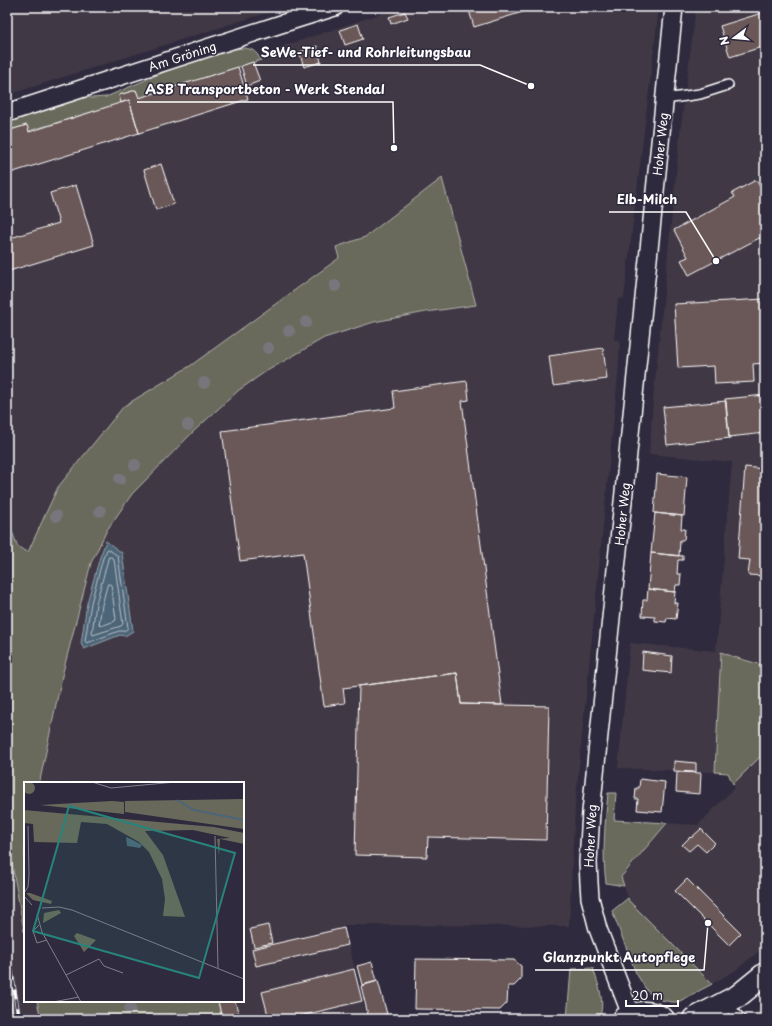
<svg xmlns="http://www.w3.org/2000/svg" width="772" height="1026" font-family="'Playpen Sans',sans-serif">
<style>
.built{fill:#413845}
.green{fill:#69695b;stroke:#b4b4ad}
.water{fill:#4d6578;stroke:#94a3ae}
.lines{fill:none;stroke-linecap:round;stroke-linejoin:round}
.shore{stroke:#b8c1c9;stroke-width:1}
.building{fill:#6b5858;stroke:#fff}
.lane-casing{stroke:#fff;stroke-width:12}
.street-casing{stroke:#fff;stroke-width:20}
.secondary-casing{stroke:#fff;stroke-width:25}
.lane{stroke:#2f2a3d;stroke-width:9}
.street{stroke:#2f2a3d;stroke-width:17}
.secondary{stroke:#2f2a3d;stroke-width:22}
.rail-casing{stroke:#fff;stroke-width:4.5}
.rail{stroke:#2f2a3d;stroke-width:3;stroke-dasharray:9;stroke-linecap:butt}
.tree{fill:#78767b}
.labels{text-anchor:middle;dominant-baseline:central;stroke-width:3;stroke-linejoin:round;paint-order:stroke}
.street-label{font-size:12px;fill:#fff;stroke:#2f2a3d}
.inset-river{fill:none;stroke:#4d6578;stroke-width:2}
.inset-road{fill:none;stroke:#827f8b;stroke-width:1}
.view{fill:#27847c;fill-opacity:0.15;stroke:#27847c;stroke-width:2}
.inset-edge{fill:none;stroke:#fff;stroke-width:2}
.leader{fill:none;stroke:#fff;stroke-width:1.5}
.callout-dot{fill:#fff;stroke:#2f2a3d;stroke-width:1.5}
.callout-label{font-size:13px;text-anchor:middle;font-weight:bold;fill:#fff;stroke:#2f2a3d;stroke-width:3;stroke-linejoin:round;paint-order:stroke}
</style>
<rect width="100%" height="100%" fill="#2f2a3d"/>
<filter id="ink" filterUnits="userSpaceOnUse"><feTurbulence type="fractalNoise" baseFrequency=".025" numOctaves="2"/><feDisplacementMap in="SourceGraphic" scale="8" xChannelSelector="R" yChannelSelector="G"/><feConvolveMatrix kernelMatrix="1 2 1 2 8 2 1 2 1" color-interpolation-filters="sRGB"/></filter>
<g filter="url(#ink)">
<path class="built" d="M7,7H285L7,95Z
M400,7H659L624,298L618,299L614,340H620L618,377L575,807L569,926L344,925L367,1019H222L218,1001H243V783H41L40,780L62,676L91,563L107,530L132,494L194,431L239,390L265,372L324,338L374,322L426,312L476,305L442,179L365,237L337,246L339,257L190,366L124,406L58,487L28,552L18,547L7,519V131L27,125L29,131L121,103L119,95L136,90L139,98L241,66L277,55L275,49Z
M696,7H765V666L734,657L721,652L715,772L618,768L630,643L716,651L732,462L649,454L653,401L680,134Z
M765,752V946L736,970L712,984L629,901L621,877L667,823L698,825L735,787L733,783Z
M7,837L25,936V1001H37L41,1019H7Z
M765,1003V1019H750Z"/>
<path class="green" d="M244,48C254,49 256,52 261,60L139,98L136,90L119,95L121,103L29,131L26,125L7,131V121L12,119L86,97L91,98L106,97L206,54L235,49Z
M442,178L476,305L426,312L374,322L324,338L265,372L239,390L194,431L132,494L107,530L91,563L62,676L40,780L41,783H25V936L7,837V519L18,547L28,552L58,487L124,406L190,366L339,258L336,247L365,237Z
M721,652L734,657L765,666V752L733,784L728,773L715,772Z
M608,793H616L614,820L667,823L621,877L624,886L606,883C602,853 605,823 608,793Z
M628,898L629,901L712,984L678,1002H672L661,1000L652,995L647,991L636,973L612,911Z
M593,968C598,984 606,1002 599,1019H567L571,969Z
M7,981L14,1019H7Z
M37,1001H218L222,1019H41Z"/>
<path class="water" d="M106,541L122,553L133,631L125,636L120,635L84,649L81,644L87,603L100,557Z"/>
<g class="lines">
<path class="shore" d="M108,549L118,556L128,628L124,631H119L87,643L85,641L91,603L103,558L107,550Z
M109,557H111L114,559L123,624L121,626L93,635L92,633L96,604Z
M108,584H110L111,585L116,619L115,621L101,626L99,624L102,605Z"/>
</g>
<path class="building" d="M468,7H539L474,27Z
M405,12L408,18L391,24L389,17Z
M765,12V46L730,57L720,26Z
M358,24L363,39L345,45L340,30Z
M317,46L321,62L304,67L299,52Z
M253,62L260,81L247,86L241,66Z
M238,67L248,99L139,133L129,100L121,103L119,95L136,90L139,98Z
M129,100L139,133L7,174V131L27,125L29,132Z
M161,164L174,204L156,210L144,170Z
M756,180L762,190L765,188V235L689,275L681,260L688,257L674,230L735,197L732,193Z
M76,185L94,245L9,271L7,263V239L59,223L50,193Z
M765,235V247L760,238Z
M765,299V363L753,364L754,382L715,384L714,366L678,368L674,304Z
M603,348L607,379L553,386L549,356Z
M467,381L469,400L462,401L502,705L461,704L457,673L343,688L345,703L324,706L303,553L240,561L222,431L395,408L393,391Z
M765,395V433L729,437L725,399Z
M726,401L729,437L730,436V438L667,445L663,407Z
M745,467L765,469V576L748,575L750,560L738,559Z
M657,474L687,477L684,516L654,513Z
M655,513L682,516L681,529H685L684,540H680L679,556L651,553Z
M651,553L683,556V560H678L677,574H681L680,585H676L675,592L648,589Z
M648,589L675,592L674,603H678L676,619L667,618L666,622L655,621V617L642,616L643,600H647Z
M643,652L672,656L671,673L642,670Z
M457,673L461,704L549,706L546,840L428,837L427,857L355,855L359,686Z
M674,761L696,763V772L674,771Z
M677,772L701,773L700,794L676,792Z
M640,779L665,782L662,812L637,810L638,799H635L636,788H639Z
M701,829L715,843L706,852L697,844L689,851L682,845L690,837L691,838Z
M687,879L741,933L729,945L675,891Z
M268,925L272,943L254,947L250,929Z
M344,928L348,945L256,966L252,949Z
M416,959L514,960L521,966V979L514,986H508L507,1003L500,1010L415,1009Z
M372,962L377,981L362,985L357,966Z
M354,969L362,1001L288,1019H269L262,992Z
M378,981L387,1014L369,1019L361,986Z
M218,1001H235L240,1019H222Z"/>
<g class="lines">
<g class="lane-casing">
<path id="lane" d="M665,99L700,94L728,85
M728,1001L733,1011L741,1019"/>
</g>
<g class="street-casing">
<path id="street" d="M7,113L281,24L335,7
M631,1015L598,929L590,898L589,883L588,862L591,812L674,7"/>
</g>
<g class="secondary-casing">
<path id="secondary" d="M624,1019C636,1012 651,1010 663,1019
M694,1019L738,996L765,974"/>
</g>
<use href="#lane" class="lane"/>
<use href="#street" class="street"/>
<use href="#secondary" class="secondary"/>
<g class="rail-casing">
<path id="rail" d="M7,945L19,1019"/>
</g>
<use href="#rail" class="rail"/>
</g>
<g class="tree">
<circle cx="335" cy="286" r="6"/>
<circle cx="306" cy="322" r="6"/>
<circle cx="289" cy="331" r="6"/>
<circle cx="268" cy="348" r="6"/>
<circle cx="204" cy="383" r="6"/>
<circle cx="188" cy="425" r="6"/>
<circle cx="135" cy="465" r="6"/>
<circle cx="120" cy="479" r="6"/>
<circle cx="100" cy="511" r="6"/>
<circle cx="56" cy="516" r="6"/>
<circle cx="130" cy="1009" r="6"/>
</g>
</g>
<g class="labels">
<g class="street-label">
<text transform="translate(182 56) rotate(-18)">Am Gröning</text>
<text transform="translate(660 144) rotate(-84)">Hoher Weg</text>
<text transform="translate(622 514) rotate(-84)">Hoher Weg</text>
<text transform="translate(590 836) rotate(-87)">Hoher Weg</text>
</g>
</g>
<g transform="translate(24 782)">
<rect width="220" height="220" fill="#2f2a3d"/>
<path d="M-1 6a6 6 0 1 1 12 0a6 6 0 1 1-12 0ZM220,17V47L101,30V19ZM88,19L100,20V32L16,23ZM0,28L190,45L220,51V62L196,57L195,73L193,57L206,56L169,48L121,49L139,73L161,135L139,134L141,117L138,97L125,70L115,60L83,42L57,40L53,61L10,60L9,42L0,41ZM7,91L6,111L28,119L27,122L9,118L2,111H6ZM35,128L37,131L19,141L20,131ZM53,151L72,158L60,170L50,154Z" fill="#69695b"/>
<path d="M102,55L109,58L118,63L116,66L103,64Z" fill="#4d6578"/>
<path class="inset-river" d="M153,18L170,28L220,38"/>
<path class="inset-road" d="M68,0L87,6L152,0M191,54L194,186M0,111L4,105L5,93L4,44M0,114L8,123M18,126L35,125L48,128L220,197M13,132L18,150L57,220M15,143L9,149L13,161L23,158M42,193L75,177L80,184L99,191M29,220L55,215"/>
<path class="view" d="M45,24L211,71L175,196L9,149Z"/>
<rect width="220" height="220" class="inset-edge"/>
</g>
<path class="leader" d="M531 86L480 65H253M394 148L393 102H137M716 261L686 212H609M708 923L704 970H535"/>
<g class="callout-dot">
<circle cx="531" cy="86" r="4"/>
<circle cx="394" cy="148" r="4"/>
<circle cx="716" cy="261" r="4"/>
<circle cx="708" cy="923" r="4"/>
</g>
<g class="callout-label">
<text x="366" y="57">SeWe-Tief- und Rohrleitungsbau</text>
<text x="265" y="94">ASB Transportbeton - Werk Stendal</text>
<text x="647" y="204">Elb-Milch</text>
<text x="619" y="962">Glanzpunkt Autopflege</text>
</g>
<rect width="772" height="1026" fill="none" stroke="#2f2a3d" stroke-width="24"/>
<rect x="12" y="12" width="748" height="1002" fill="none" stroke="#fff" stroke-width="1.5" filter="url(#ink)"/>
<g transform="translate(734 38) rotate(254)" stroke="#2f2a3d" stroke-width="3" paint-order="stroke">
<path d="M0-3L7 15L0 10L-7 15Z" fill="#ffffff"/>
<text y="-6" font-size="11" font-weight="bold" text-anchor="middle" fill="#ffffff">N</text>
</g>
<path d="M626 1000v6h52v-6" fill="none" stroke="#ffffff" stroke-width="2"/>
<text x="632" y="1000" font-size="12" fill="#ffffff" stroke="#2f2a3d" stroke-width="3" paint-order="stroke">20 m</text>
</svg>
